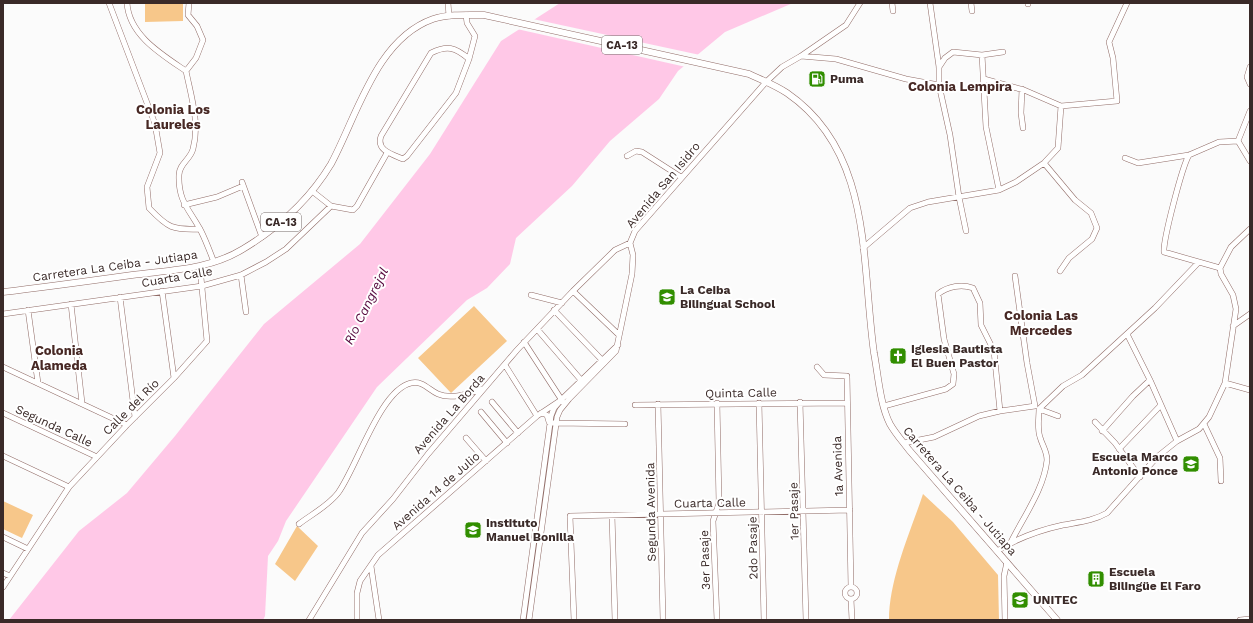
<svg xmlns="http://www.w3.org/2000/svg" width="1253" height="623" font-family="'Work Sans',sans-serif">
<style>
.green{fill:#f7c78a}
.water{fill:#ffc8e7}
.pier{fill:#fbfbfb}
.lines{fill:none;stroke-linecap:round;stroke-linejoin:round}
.minor-casing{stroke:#916c67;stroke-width:6}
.major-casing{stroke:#916c67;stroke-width:7}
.minor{stroke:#fff;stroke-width:5}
.major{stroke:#fff;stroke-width:6}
.labels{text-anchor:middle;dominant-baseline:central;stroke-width:4;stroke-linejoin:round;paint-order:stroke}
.shield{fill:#fff;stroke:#756a68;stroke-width:1}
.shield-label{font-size:11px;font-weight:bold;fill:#3a2a28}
.poi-label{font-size:12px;font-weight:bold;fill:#3a2a28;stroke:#fff;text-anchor:start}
.street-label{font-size:12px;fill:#3a2a28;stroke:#fff}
.neighbourhood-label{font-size:13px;font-weight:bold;fill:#472824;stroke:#fff}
.water-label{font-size:13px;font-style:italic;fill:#55073d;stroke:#fff}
</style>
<rect width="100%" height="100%" fill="#fbfbfb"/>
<path class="green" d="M145,3H183V21L145,22Z
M474,306L507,341L451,393L418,358Z
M923,494L953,522L998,575L999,620H889C889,579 910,533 923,494Z
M3,501L33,515L22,538L3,529Z
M297,526L318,546L295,581L275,564Z"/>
<path class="water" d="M560,3H793L725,32L678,71L659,99L610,141L572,186L516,238L510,264L487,288L467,300L377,387L286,521L278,541L268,556L265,616L263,620H9L79,531L127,493L175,436L264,324L360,244L430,154L501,41Z"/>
<path class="pier" d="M533,19L700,55L686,67L517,29Z"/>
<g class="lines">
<g class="minor-casing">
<path id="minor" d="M109,3L155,124L160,153L147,187L149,208C168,228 172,230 200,229
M127,3C129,35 161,54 186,71
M189,3L188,15L197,26L203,40L196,58L186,71C191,96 200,123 193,149C190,160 179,164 179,175C178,202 190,210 201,231C206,241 210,252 214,262
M448,3L449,16
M892,3L893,11
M930,3L939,67V85L950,135L959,197L966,231
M971,3L972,11
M1028,3V4
M466,15L467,23L475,36L469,59L456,93L407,156L403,159C391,154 376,150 381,136L431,53C447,45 455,47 469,59
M982,55L986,127L999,190
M801,56L836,59L906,79L939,85
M939,67L945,58L953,52L982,55L1003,52
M1250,67L1247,77L1250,84
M984,79L1024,90L1061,106L1117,101L1113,58L1109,42L1127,3
M1022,89L1021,113L1023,128
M1250,111L1238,141L1250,161
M1189,155C1182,167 1163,240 1164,252L1220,268
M627,156L636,151L642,152L681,177
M1125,158L1138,163L1189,155L1219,142L1238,141
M1044,163L1075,200L1091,213L1097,228L1092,239L1069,258L1060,271
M242,182L262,237
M312,191L331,206L353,210L357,206L387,153
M184,205L217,197L243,186
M863,248L910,208L928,202L999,190L1016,182L1044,163L1058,148L1061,106
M241,275L246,312
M162,291L174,378
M573,291L619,335
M531,295L562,303
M120,297L135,417
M71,304L82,403
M28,310L38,383
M554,310L601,359
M3,314L202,286L241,275L266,262L286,249L331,206
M1233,326L1250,314
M537,329L581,380
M1127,334L1150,380L1177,441
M524,342L563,402
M505,365L537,416
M3,367L127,425
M817,367L824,375L847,376L851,587
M1225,383L1250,390
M492,402L518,433
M800,402L806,620
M759,403L764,620
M658,404L663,620
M635,405L846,403
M884,406L946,389L953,384L954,374L944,339L938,294C948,286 962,284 973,288L980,303L981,325L994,351L1000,411
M1039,409L1058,416
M481,412L507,443
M3,413L97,457
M541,413L547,415L549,422L556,423L625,424
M1095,422L1115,443L1140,477
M1204,424L1220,458L1221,481
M1102,431L1133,396L1150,380
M466,438L486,461
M904,443L934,437L979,416L1000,411L1035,406L1027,363L1015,276
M1119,449L1160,406
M3,456L69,487
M612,515L615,620
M299,524C312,514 328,506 338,493C357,467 380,390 411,383C422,380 429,390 438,394C452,400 470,393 483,389
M3,537L28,549
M1011,542C1024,516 1044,489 1047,460C1047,451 1042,445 1040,437C1037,429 1039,417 1039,409L1063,386L1082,375L1155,308L1198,263
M997,551C1016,539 1040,530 1063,525C1079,522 1093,521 1107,513L1157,457L1177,441L1199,429L1209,417L1225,383L1236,309L1233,295L1221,274L1220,268L1231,247L1250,229
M371,566L379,620
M3,573L10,576
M3,587L69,487L127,425L174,378L207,341L200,267
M845 593a6 6 0 1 1 12 0a6 6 0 1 1-12 0Z
M851,599L852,620
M309,620L362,533L393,499L428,454L517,350L573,291L615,250L630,243
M357,620V593L360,581L378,555L537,416L561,400
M523,620L551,416L554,408L561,400L618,345
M529,620L557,417L560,410L569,399L616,351L632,274L633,255L630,243L635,231L766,82L782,67L801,56L846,25L860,3
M574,620L570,516L850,510
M717,620L713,521L719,503L717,403
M1005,620L1004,576L1007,562
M1240,620L1250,619"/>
</g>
<g class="major-casing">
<path id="major" d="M3,292C46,287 89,281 132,275C170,270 209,270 243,249C278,228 310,199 331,164C357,116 376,39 433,19C449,14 467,15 484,15L749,74C762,80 775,85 787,93C873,152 861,261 874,353C878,374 880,405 890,424C895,433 903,442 909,450L1057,620"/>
</g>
<use href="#minor" class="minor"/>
<use href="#major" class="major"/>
</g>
<defs>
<g id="fuel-square" transform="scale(0.9)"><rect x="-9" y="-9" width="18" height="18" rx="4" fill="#318e00" stroke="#fff"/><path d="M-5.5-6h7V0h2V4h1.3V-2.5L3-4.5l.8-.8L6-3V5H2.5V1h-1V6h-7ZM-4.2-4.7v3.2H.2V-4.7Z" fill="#fff"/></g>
<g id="school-square" transform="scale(0.9)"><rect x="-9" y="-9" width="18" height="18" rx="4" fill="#318e00" stroke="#fff"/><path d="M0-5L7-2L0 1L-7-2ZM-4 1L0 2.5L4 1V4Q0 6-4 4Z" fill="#fff"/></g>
<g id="church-square" transform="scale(0.9)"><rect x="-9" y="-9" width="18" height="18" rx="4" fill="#318e00" stroke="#fff"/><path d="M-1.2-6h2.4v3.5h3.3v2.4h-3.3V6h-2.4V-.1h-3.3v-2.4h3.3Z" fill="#fff"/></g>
<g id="building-square" transform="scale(0.9)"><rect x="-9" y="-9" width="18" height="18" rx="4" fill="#318e00" stroke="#fff"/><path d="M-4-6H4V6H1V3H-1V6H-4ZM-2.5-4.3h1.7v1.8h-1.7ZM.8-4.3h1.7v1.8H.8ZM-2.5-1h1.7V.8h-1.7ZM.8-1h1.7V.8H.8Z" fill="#fff"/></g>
<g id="university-square" transform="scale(0.9)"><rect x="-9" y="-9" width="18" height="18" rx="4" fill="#318e00" stroke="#fff"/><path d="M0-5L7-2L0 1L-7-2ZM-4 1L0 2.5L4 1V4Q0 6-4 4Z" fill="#fff"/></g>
</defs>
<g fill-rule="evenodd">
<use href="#fuel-square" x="817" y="79"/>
<use href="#school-square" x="667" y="297"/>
<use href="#church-square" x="898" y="356"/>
<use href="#school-square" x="1191" y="464"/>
<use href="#school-square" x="473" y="530"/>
<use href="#building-square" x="1096" y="579"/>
<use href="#university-square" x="1020" y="600"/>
</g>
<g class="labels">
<g class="shield">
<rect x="602" y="36" width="40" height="18" rx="3"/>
<rect x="261" y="213" width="40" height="18" rx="3"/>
</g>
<g class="shield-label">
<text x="622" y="45">CA-13</text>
<text x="281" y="222">CA-13</text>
</g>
<g class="poi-label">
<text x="830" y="79">Puma</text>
<text x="680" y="290">La Ceiba<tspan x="680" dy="14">Bilingual School</tspan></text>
<text x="911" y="349">Iglesia Bautista<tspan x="911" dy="14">El Buen Pastor</tspan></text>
<text x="1178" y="457" text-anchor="end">Escuela Marco<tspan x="1178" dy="14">Antonio Ponce</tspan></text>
<text x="486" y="523">Instituto<tspan x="486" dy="14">Manuel Bonilla</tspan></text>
<text x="1109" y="572">Escuela<tspan x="1109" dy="14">Bilingüe El Faro</tspan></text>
<text x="1033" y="600">UNITEC</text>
</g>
<g class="street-label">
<text transform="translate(663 185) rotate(-50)">Avenida San Isidro</text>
<text transform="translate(115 266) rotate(-8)">Carretera La Ceiba - Jutiapa</text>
<text transform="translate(177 277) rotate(-10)">Cuarta Calle</text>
<text transform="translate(741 393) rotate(-1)">Quinta Calle</text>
<text transform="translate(131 407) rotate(-45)">Calle del Río</text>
<text transform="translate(449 414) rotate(-49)">Avenida La Borda</text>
<text transform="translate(54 426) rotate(25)">Segunda Calle</text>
<text transform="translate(838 466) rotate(-92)">1a Avenida</text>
<text transform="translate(436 491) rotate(-41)">Avenida 14 de Julio</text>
<text transform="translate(960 491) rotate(49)">Carretera La Ceiba - Jutiapa</text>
<text transform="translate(710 503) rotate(-1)">Cuarta Calle</text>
<text transform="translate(794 511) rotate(-91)">1er Pasaje</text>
<text transform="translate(651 512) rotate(-91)">Segunda Avenida</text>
<text transform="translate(753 548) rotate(-91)">2do Pasaje</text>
<text transform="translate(705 560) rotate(-92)">3er Pasaje</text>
</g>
<g class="neighbourhood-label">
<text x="960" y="86">Colonia Lempira</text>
<text x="173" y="109">Colonia Los<tspan x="173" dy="15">Laureles</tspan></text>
<text x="1041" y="315">Colonia Las<tspan x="1041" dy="15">Mercedes</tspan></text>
<text x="59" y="350">Colonia<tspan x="59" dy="15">Alameda</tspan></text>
</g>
<g class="water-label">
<text transform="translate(366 306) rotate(-64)">Río Cangrejal</text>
</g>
</g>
<rect width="1253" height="623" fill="none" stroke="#3a2a28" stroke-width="8"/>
</svg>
